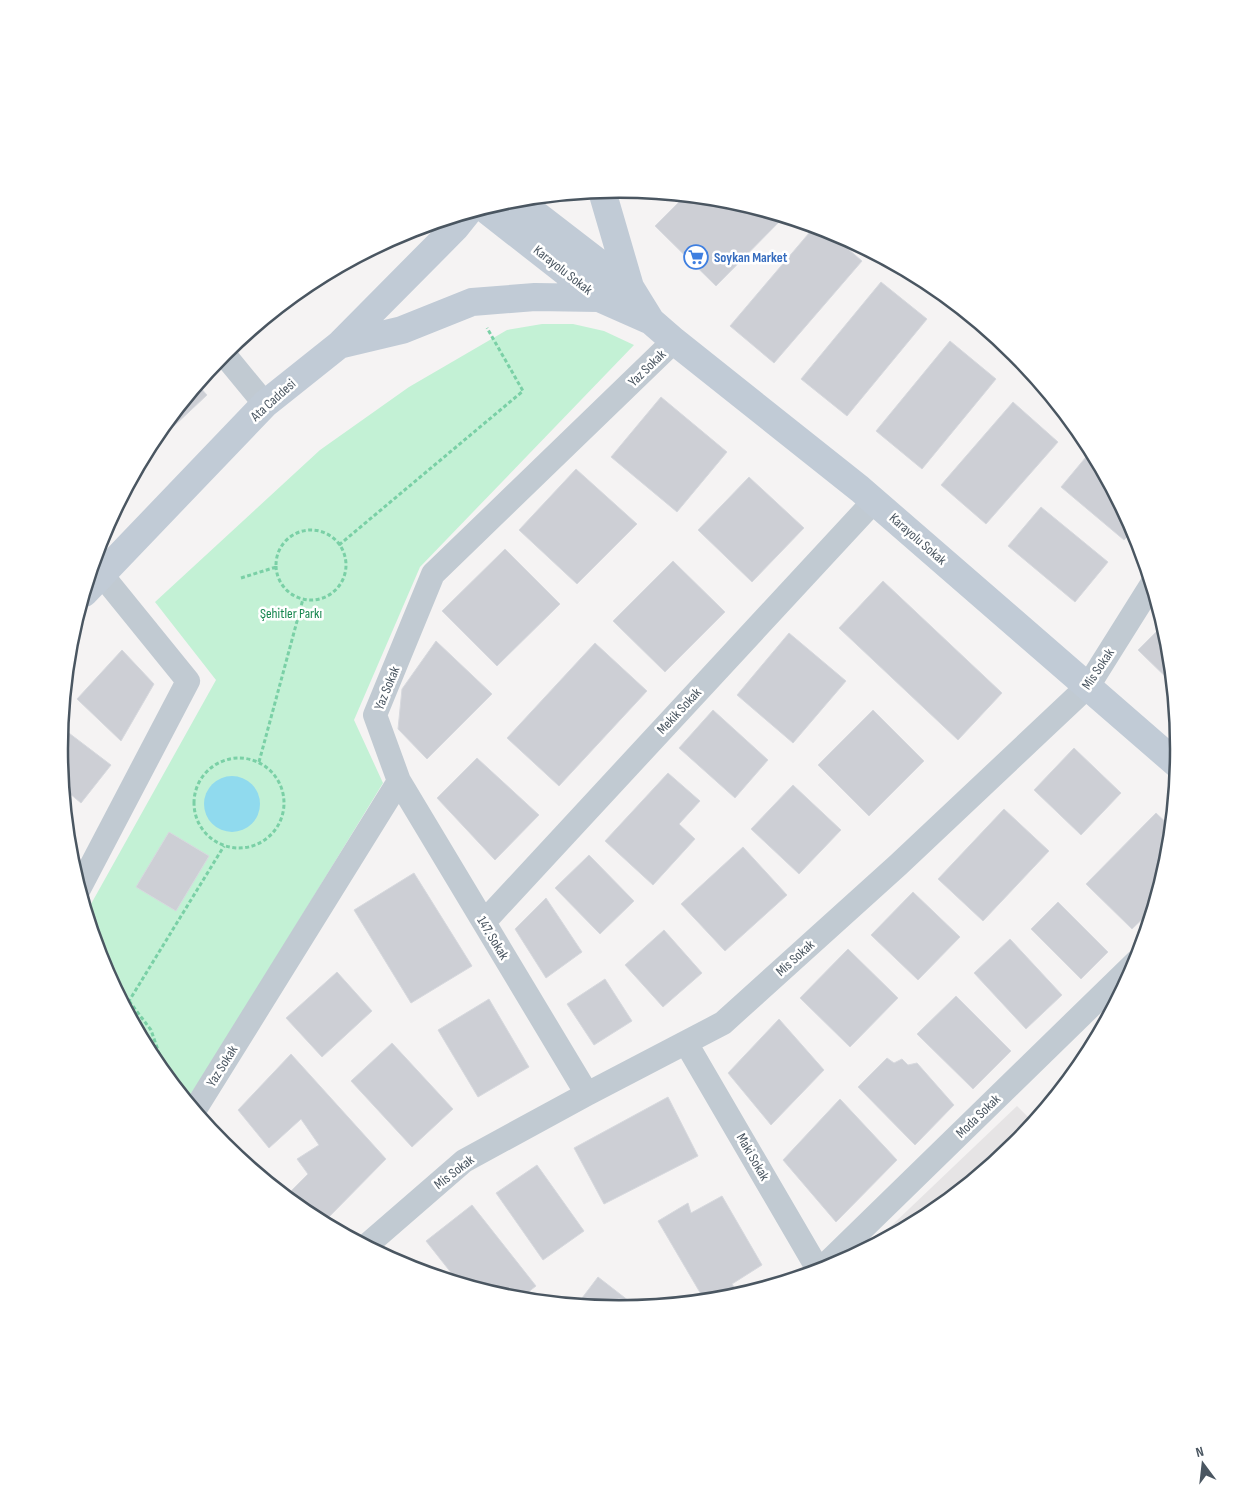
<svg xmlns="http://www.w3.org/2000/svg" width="1238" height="1499" font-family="'Sofia Sans Condensed',sans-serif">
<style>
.education{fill:#e6e4e5}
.green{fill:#c3f1d5}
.water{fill:#90daee}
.building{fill:#cdcfd5;stroke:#d7d9de}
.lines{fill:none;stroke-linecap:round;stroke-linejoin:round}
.path{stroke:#7ad0a6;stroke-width:3;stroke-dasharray:4 2.5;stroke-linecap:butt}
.street{stroke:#c1cad2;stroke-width:24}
.secondary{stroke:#c1cbd6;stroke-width:28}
.labels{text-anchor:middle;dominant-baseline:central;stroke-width:5;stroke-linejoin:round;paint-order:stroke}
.shop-label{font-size:14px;font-weight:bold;fill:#366cbe;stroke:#fff;text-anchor:start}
.street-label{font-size:14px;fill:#4a5661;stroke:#fff}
.park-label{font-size:14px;fill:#17864f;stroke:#fff}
.rim{fill:none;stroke:#4a5661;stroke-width:2.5}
</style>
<rect width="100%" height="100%" fill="#f5f3f3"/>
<path class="education" d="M1017,1106L1034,1123L1015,1146L930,1215L867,1249Z"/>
<path class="green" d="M542,324H573L604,331L634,345L420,567L354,720L383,783L214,1059L186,1101L153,1061L101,964L86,913L216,680L155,602L320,450L409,387L507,330Z"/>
<path class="water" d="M204 804a28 28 0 1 1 56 0a28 28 0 1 1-56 0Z"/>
<path class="building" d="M685,196L729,200L784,217L716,286L655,226Z
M815,226L825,229L862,261L774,363L730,326Z
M881,282L927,319L847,416L801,379Z
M950,341L996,379L922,469L876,431Z
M197,384L207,395L174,426L168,420Z
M661,397L727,452L677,512L611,457Z
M1013,402L1058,442L986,524L941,485Z
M1091,451L1134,530L1124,540L1061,487Z
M576,469L637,524L577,584L519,530Z
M749,477L804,528L752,582L698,530Z
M1041,507L1108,562L1075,602L1008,546Z
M505,549L560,604L497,666L442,611Z
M673,561L725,612L665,672L613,621Z
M883,581L1002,693L958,740L839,628Z
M1164,624L1169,640L1173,684L1138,650Z
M789,633L846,681L793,743L737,695Z
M436,641L492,694L427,759L398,729L402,689Z
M595,643L647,691L559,786L507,738Z
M122,650L154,684L121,741L77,699Z
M713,710L768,760L735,798L679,748Z
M873,710L924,761L869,816L818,765Z
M61,727L111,765L81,803L63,788L59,749Z
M1074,748L1121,793L1081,835L1034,790Z
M477,758L539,815L495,860L437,798Z
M668,773L700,801L679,824L695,839L653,885L605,841Z
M793,785L841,830L799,874L751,829Z
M1004,809L1049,851L983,921L938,879Z
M1156,813L1172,828L1168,859L1154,908L1132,929L1086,884Z
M169,832L209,856L176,911L136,887Z
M743,847L787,895L725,951L681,904Z
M589,855L634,901L600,934L555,888Z
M414,873L472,966L411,1003L354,910Z
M913,892L960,937L918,980L871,935Z
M546,898L582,952L546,978L515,929Z
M1058,902L1108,952L1081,979L1031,929Z
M664,930L702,973L663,1007L625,965Z
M1010,939L1062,995L1026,1029L974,973Z
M848,949L898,998L850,1047L800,998Z
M337,972L372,1011L322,1057L286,1018Z
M605,979L632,1021L594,1045L567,1004Z
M956,996L1011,1051L973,1089L917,1034Z
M489,999L529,1067L478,1097L438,1030Z
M779,1019L824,1070L771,1125L728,1073Z
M392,1043L453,1109L412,1147L351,1081Z
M291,1054L386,1159L323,1223L308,1215L285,1197L308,1174L297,1159L319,1145L301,1119L269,1148L238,1110Z
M887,1058L894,1063L902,1059L908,1065L917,1063L954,1105L915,1145L858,1087Z
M668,1097L698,1156L604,1204L574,1148Z
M840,1099L897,1160L836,1222L783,1160Z
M1010,1136L1017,1144L1015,1146L930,1215L921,1220Z
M537,1165L584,1231L543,1260L496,1193Z
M722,1196L762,1265L732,1284L738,1293L726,1299L705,1301L658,1221L688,1203L691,1213Z
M472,1205L536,1286L518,1300L509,1299L460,1284L426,1241Z
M598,1277L638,1308L619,1310L576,1306Z"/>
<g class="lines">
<path class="path" d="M276 565a35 35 0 1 1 70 0a35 35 0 1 1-70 0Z
M339,545L523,391L487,328
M241,578L276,567
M194 803a45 45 0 1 1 90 0a45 45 0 1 1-90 0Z
M259,762L303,599
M121,1000L129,1001L224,846
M129,1001L151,1030L161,1059L157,1065"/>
<path class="street" d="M223,353L265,404
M399,781L587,1094
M79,889L188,681L102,575L92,566
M484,922L874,501
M686,1043L819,1271
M194,1111L399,781L375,715L433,574L674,341
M366,1246L464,1161L587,1094L723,1023L898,865L1088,686L1152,584
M819,1271L1137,961"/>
<path class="secondary" d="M602,191L630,287
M516,199L630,287L651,321
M484,208L599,298L651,321L674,341L860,489L1178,765
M339,345L402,330L472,302L535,297L599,298
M84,593L265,404L339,345L455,228L467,213"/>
</g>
<defs>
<g id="supermarket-ring" transform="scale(1.25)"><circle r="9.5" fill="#fff" stroke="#3f7fe0" stroke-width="1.5"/><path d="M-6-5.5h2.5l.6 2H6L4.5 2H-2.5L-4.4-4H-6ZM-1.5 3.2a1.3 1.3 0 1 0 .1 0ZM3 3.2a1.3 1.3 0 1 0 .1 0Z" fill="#3f7fe0"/></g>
</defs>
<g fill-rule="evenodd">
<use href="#supermarket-ring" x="696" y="257"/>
</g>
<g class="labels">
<g class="shop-label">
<text x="714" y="257">Soykan Market</text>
</g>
<g class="street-label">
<text transform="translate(563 270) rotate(38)">Karayolu Sokak</text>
<text transform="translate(647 368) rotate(-44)">Yaz Sokak</text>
<text transform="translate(273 400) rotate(-42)">Ata Caddesi</text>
<text transform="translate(918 539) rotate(41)">Karayolu Sokak</text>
<text transform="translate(1098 669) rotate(-56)">Mis Sokak</text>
<text transform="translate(387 688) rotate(-68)">Yaz Sokak</text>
<text transform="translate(679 711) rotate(-47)">Mekik Sokak</text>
<text transform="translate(493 938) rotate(59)">147. Sokak</text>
<text transform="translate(795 958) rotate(-42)">Mis Sokak</text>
<text transform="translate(222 1066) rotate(-58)">Yaz Sokak</text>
<text transform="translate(978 1116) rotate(-44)">Moda Sokak</text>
<text transform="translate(753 1157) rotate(60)">Maki Sokak</text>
<text transform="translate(454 1172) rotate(-38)">Mis Sokak</text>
</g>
<g class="park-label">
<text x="291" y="613">Şehitler Parkı</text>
</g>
</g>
<path d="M0 0H1238V1499H0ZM68 749a551 551 0 1 1 1102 0a551 551 0 1 1-1102 0Z" fill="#fff" fill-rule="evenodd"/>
<path class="rim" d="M68 749a551 551 0 1 1 1102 0a551 551 0 1 1-1102 0Z"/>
<g transform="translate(1203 1464) rotate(345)" stroke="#ffffff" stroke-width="4" paint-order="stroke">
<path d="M0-4L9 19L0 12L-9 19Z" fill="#4a5661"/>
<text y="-8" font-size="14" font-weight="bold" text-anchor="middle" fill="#4a5661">N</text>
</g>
</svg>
